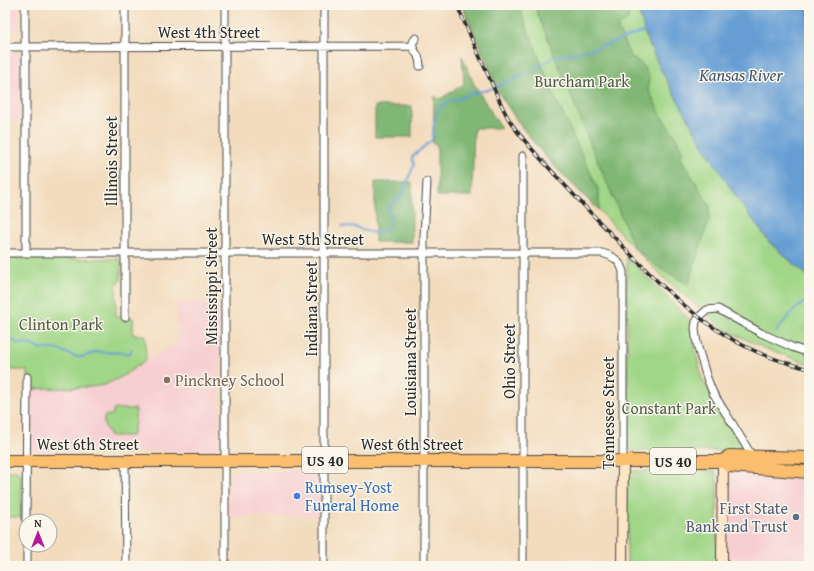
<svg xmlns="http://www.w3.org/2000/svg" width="814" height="571" font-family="'Gentium Book Plus',serif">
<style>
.built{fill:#f7cfd1}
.green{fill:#a0d687;stroke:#668059}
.forest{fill:#80b774;stroke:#567150}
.water{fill:#669ed4;stroke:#486480}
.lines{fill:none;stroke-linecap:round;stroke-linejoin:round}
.stream{stroke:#669ed4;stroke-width:2}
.minor-casing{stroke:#494641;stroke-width:9}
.secondary-casing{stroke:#494641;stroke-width:12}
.trunk-casing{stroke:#494641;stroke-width:14}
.minor{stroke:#fff;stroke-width:7}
.secondary{stroke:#fde5c5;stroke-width:10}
.trunk{stroke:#fbbd6e;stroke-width:12}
.rail-casing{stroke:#2b2b2b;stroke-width:3.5}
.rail{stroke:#fbf7ec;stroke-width:2;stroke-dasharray:6;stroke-linecap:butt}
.education-dot{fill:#8d6e63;stroke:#fbf7ec;stroke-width:1.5}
.shop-dot{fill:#3f7fe0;stroke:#fbf7ec;stroke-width:1.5}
.service-dot{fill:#5c6f8a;stroke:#fbf7ec;stroke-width:1.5}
.labels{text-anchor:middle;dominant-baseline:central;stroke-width:3;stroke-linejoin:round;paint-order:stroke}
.shield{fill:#fbf7ec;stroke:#696865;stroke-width:1}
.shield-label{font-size:15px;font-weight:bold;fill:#2b2b2b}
.street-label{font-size:16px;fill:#2b2b2b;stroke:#fbf7ec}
.park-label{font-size:16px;fill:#4e5e47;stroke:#fbf7ec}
.education-label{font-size:16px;fill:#785e54;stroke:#fbf7ec;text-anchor:start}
.shop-label{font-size:16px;fill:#366cbe;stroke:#fbf7ec;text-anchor:start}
.service-label{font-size:16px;fill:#4e5e75;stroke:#fbf7ec;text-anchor:end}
.water-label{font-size:17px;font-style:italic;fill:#43596f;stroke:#fbf7ec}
</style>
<rect width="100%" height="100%" fill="#fbf7ec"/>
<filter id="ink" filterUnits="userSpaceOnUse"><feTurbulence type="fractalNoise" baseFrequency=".025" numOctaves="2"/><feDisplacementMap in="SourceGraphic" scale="8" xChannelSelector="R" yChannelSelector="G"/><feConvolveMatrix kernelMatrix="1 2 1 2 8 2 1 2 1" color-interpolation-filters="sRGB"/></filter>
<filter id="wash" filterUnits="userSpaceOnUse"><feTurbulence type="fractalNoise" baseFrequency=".012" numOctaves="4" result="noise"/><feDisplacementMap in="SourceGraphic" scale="16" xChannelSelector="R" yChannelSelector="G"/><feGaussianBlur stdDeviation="0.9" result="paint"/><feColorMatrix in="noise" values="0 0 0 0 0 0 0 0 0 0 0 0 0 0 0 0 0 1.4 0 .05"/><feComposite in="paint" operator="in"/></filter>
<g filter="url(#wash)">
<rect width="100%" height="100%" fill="#f3dcbe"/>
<path class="built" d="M5,5H19V31H5Z
M5,51H18L21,54V122H5Z
M177,303H220V445L218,450L213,451L36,452L33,451L30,444V389L91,387L105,385L123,376L146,360L177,344Z
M723,461L809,472V566H722Z
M236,471H314L316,472L319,475L320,480V516H229V477L231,473Z"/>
<path class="green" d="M462,5H637L646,37L662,72L703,145L737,198L770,243L809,277V364L764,348L724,329L664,278L635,249L599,210L580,192L545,156L520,125L501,96Z
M627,257L693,323V338L702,379L714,401L742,445L745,451H635C631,451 629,450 627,446Z
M5,258L119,259L121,262V280L116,285V317L133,318V335H145L146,360L123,376L105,385L91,387L30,389V376H27V370H5Z
M113,409H136L135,422L132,436H109C107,427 103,429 104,417L107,415H113Z
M5,471H15L21,474L22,517H5Z
M631,471H712L716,473L717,482V566H627V474Z"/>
<path class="forest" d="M462,5H518L553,93L599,191V210L555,167L545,156L520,125L501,96Z
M534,5H628L629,7L628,20L617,26L630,56L642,64L649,77L648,89L662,117L675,136L682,150L681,158L710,206L709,220L688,284L661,269L635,249L593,150Z
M462,56L474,84L501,128H474L472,196H437V144H433L434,96L440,99L464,84Z
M412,106V137H375V106Z
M375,182H412V242H375Z"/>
<path class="water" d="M637,5H809V277L770,243L737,198L703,145L662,72L646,37Z"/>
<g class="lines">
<path class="stream" d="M342,226L356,227L362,230L374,233L382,232L389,227L390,218L388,209L391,203C393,202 395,202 397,201C403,197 410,173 414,165L412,157L432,140L434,123L438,110L443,104L479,91H485L521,77L554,57L597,48L645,31
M775,333L791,313L809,298
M5,337L20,344L26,343L42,349H56L77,357H82L96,352L130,353L132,349"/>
</g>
</g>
<g filter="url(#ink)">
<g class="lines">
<g class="minor-casing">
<path id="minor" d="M25,5V42L26,51V253
M125,5V317
M225,5V566
M324,5V566
M416,38C409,45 414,49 418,56C419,59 420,63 420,66
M5,47L413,46
M523,156V566
M5,253H602C613,256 620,260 623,272V460
M752,456L732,423L713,393L707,378L698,348L696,337L695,328L696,322L699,317L707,310L718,309L761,333L792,347L809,353
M125,460L126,566
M26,521L27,377
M27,545V566
M424,566V236L427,182"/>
</g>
<g class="secondary-casing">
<path id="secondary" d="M622,566L623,460
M722,566L723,461"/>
</g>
<g class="trunk-casing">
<path id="trunk" d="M5,461H723L729,466L809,472
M723,461L729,456L809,458"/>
</g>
<use href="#minor" class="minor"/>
<use href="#secondary" class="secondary"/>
<use href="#trunk" class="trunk"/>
<g class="rail-casing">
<path id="rail" d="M457,5C467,29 478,53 489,77C495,91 501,105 508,118C517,133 528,145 540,158C556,176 573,194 589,211C632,255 673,303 725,335C750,351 780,362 809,369"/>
</g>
<use href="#rail" class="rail"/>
</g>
</g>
<circle class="education-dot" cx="167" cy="380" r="4"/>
<circle class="shop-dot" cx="297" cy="496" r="4"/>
<circle class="service-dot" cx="796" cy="517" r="4"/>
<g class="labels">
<g class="shield">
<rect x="302" y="447" width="46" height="26" rx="3"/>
<rect x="650" y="448" width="46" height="26" rx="3"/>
</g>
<g class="shield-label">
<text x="325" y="460">US 40</text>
<text x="673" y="461">US 40</text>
</g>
<g class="street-label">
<text x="209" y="32">West 4th Street</text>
<text transform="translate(111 161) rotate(-90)">Illinois Street</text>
<text x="313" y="239">West 5th Street</text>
<text transform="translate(211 286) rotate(-90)">Mississippi Street</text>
<text transform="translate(311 309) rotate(-90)">Indiana Street</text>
<text transform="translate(509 361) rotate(-90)">Ohio Street</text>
<text transform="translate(410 362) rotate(-90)">Louisiana Street</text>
<text transform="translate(608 413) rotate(-90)">Tennessee Street</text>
<text x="88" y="444">West 6th Street</text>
<text x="412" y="444">West 6th Street</text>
</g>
<g class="park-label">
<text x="582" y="81">Burcham Park</text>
<text x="61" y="324">Clinton Park</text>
<text x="669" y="408">Constant Park</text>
</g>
<g class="education-label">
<text x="175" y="380">Pinckney School</text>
</g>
<g class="shop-label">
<text x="305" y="487">Rumsey-Yost<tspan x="305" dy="18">Funeral Home</tspan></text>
</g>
<g class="service-label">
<text x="788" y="508">First State<tspan x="788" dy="18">Bank and Trust</tspan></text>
</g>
<g class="water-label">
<text x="741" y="74">Kansas River</text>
</g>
</g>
<rect width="814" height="571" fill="none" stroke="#fbf7ec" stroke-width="20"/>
<g transform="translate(38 533)"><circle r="19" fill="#fbf7ec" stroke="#a8a59f"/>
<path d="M0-3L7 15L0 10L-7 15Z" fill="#b5179e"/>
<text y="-6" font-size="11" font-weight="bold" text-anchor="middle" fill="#2b2b2b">N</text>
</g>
</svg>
